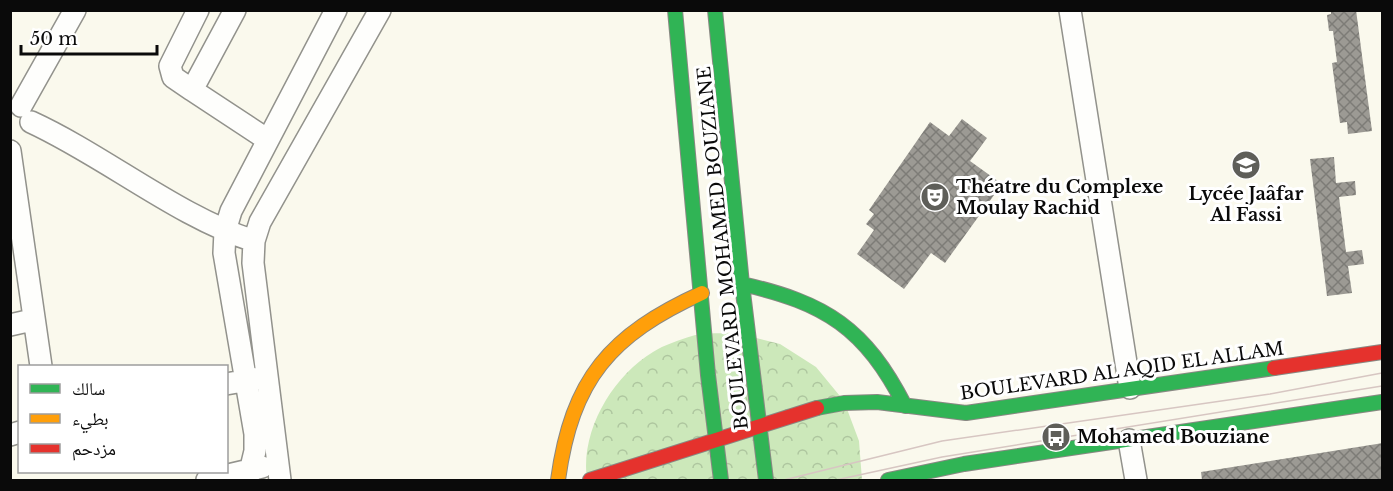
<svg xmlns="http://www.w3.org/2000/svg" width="1393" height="491" font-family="'Libre Baskerville','Noto Naskh Arabic',serif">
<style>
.forest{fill:url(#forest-crowns)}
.building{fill:url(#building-cross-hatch)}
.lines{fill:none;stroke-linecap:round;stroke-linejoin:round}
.street-casing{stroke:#92928c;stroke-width:24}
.fast-casing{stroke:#898883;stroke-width:16}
.slow-casing{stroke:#898883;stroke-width:16}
.jam-casing{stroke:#898883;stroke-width:16}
.street{stroke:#fefefc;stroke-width:21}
.fast{stroke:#30b455;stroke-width:14}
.slow{stroke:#ff9f0a;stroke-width:14}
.jam{stroke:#e5322d;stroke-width:14}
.tram{stroke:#d7c6c2;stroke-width:1.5}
.labels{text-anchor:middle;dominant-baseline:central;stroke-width:6;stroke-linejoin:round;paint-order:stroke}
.poi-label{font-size:18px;font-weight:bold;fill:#0a0a0a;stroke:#fff;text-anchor:start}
.street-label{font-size:18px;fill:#0a0a0a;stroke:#fff}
</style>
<defs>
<pattern id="forest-crowns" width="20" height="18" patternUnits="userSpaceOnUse" patternTransform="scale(1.5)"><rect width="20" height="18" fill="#cce8ba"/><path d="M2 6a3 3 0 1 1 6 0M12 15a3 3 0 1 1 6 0" fill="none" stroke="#aec69f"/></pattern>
<pattern id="building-cross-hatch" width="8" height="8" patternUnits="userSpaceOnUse" patternTransform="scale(1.5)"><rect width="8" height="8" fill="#9c9a94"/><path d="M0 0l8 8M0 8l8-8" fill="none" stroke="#7d7c77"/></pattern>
</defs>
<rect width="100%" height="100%" fill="#faf9ed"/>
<path class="forest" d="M737,333L780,344L816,367L844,401L859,441L862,480H587C580,431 612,377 653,352C664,345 679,340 692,336C705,332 723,334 737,333Z"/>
<path class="building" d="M1331,10H1356L1372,131L1348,134L1347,122L1340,123L1332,63L1337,62L1333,31H1329L1327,15L1331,14Z
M962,119L987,138L970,161L1002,184L945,263L931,253L904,289L857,254L874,230L866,224L874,214L869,210L930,122L949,136Z
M1334,157L1336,183L1355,181L1356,195L1339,197L1346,252L1362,250L1364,264L1348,266L1352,293L1327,296L1310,159Z
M1383,443V480H1202L1201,472Z"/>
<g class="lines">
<g class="street-casing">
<path id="street" d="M235,10L192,90L268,140
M1070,10L1130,388
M192,90L173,77L170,66L198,10
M21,106L75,10
M31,122C105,156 178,217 254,241
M10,151L41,366
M10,325L32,320
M226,384L260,378
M10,435L20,432
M1129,440L1136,480
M207,480L262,467
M248,480L255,451V434L224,253L225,231L231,211L336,10
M280,480L253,263L254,241L260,222L380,10"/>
</g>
<g class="fast-casing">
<path id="fast" d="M675,10L708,375L721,480
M715,10L742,284L766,480
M742,284C826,303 865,328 905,406
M817,408L844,403L877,402L966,413L1274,368
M888,480L964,464L1382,402"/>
</g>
<g class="slow-casing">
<path id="slow" d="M558,480C572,379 610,335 702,293"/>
</g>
<g class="jam-casing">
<path id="jam" d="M1274,368L1382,352
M590,480L817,408"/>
</g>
<use href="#street" class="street"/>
<use href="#fast" class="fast"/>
<use href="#slow" class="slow"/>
<use href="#jam" class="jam"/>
<path class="tram" d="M784,480L942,441L1270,394L1382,373
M836,480L942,457L1382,386"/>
</g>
<defs>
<g id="school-disc" transform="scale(1.5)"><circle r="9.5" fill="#5e5e59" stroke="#fff"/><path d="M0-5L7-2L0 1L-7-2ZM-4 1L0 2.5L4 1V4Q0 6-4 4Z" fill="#fff"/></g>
<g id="theatre-disc" transform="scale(1.5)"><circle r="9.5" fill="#5e5e59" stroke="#fff"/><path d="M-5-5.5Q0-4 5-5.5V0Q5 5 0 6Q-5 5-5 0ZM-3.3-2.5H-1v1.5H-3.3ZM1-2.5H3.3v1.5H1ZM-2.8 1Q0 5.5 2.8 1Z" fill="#fff"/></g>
<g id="bus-disc" transform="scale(1.5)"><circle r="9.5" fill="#5e5e59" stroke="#fff"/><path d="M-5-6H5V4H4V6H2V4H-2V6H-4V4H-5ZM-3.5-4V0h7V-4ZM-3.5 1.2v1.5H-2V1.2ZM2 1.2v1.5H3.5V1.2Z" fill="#fff"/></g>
</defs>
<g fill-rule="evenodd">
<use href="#school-disc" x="1246" y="165"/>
<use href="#theatre-disc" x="935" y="197"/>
<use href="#bus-disc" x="1056" y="437"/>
</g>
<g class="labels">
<g class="poi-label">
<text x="956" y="187">Théatre du Complexe<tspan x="956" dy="21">Moulay Rachid</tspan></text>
<text x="1246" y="194" text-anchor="middle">Lycée Jaâfar<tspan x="1246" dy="21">Al Fassi</tspan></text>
<text x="1077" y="437">Mohamed Bouziane</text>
</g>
<g class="street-label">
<text transform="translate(723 248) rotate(-96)">BOULEVARD MOHAMED BOUZIANE</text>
<text transform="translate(1122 371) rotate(-8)">BOULEVARD AL AQID EL ALLAM</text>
</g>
</g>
<rect width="1393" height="491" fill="none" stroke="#0a0a0a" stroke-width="24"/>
<rect x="18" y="365" width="210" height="108" fill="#ffffff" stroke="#9d9d9d" stroke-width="1.5"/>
<rect x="30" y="384" width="30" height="9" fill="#30b455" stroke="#9d9d9d" stroke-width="1.5"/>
<text x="72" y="395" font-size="18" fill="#0a0a0a">سالك</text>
<rect x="30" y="414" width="30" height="9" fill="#ff9f0a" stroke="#9d9d9d" stroke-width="1.5"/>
<text x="72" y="425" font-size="18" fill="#0a0a0a">بطيء</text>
<rect x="30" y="444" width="30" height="9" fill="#e5322d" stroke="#9d9d9d" stroke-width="1.5"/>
<text x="72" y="455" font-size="18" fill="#0a0a0a">مزدحم</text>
<path d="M21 45v9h136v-9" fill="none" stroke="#0a0a0a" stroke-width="3"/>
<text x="30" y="45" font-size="18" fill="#0a0a0a" stroke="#ffffff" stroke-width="4.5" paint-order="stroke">50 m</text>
</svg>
